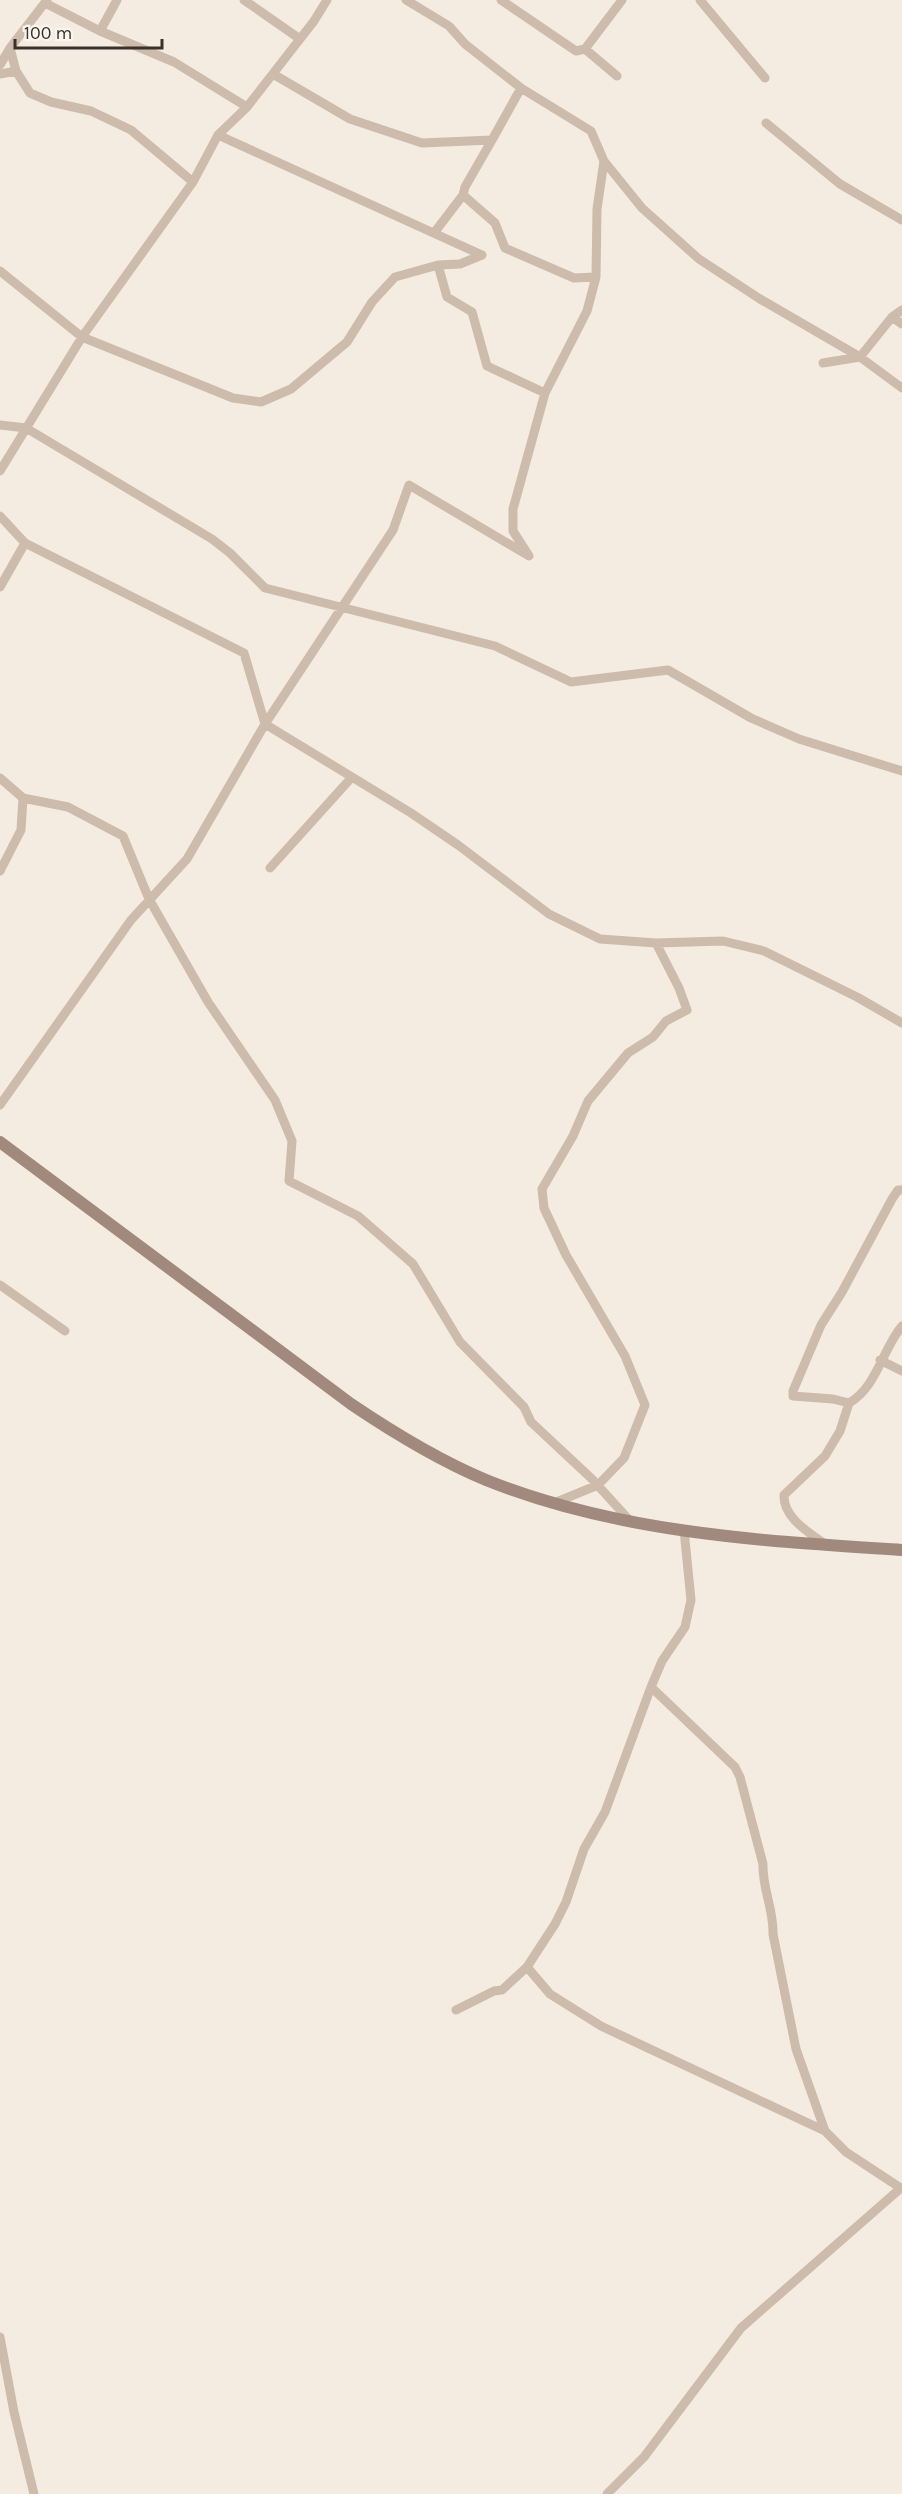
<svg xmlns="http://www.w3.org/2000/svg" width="902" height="2494" font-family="Karla,sans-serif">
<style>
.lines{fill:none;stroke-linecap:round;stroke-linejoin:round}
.street{stroke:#cdbbac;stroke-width:9}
.secondary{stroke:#a18a7d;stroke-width:12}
</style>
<rect width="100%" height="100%" fill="#f4ebe1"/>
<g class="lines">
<path class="street" d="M244,0L300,39
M406,0L449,26L465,44L521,88L591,131L604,161L642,208L699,259L760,299L860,357L902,388
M501,0L576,51L585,49L622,0
M700,0L765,78
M45,3L100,31L174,62L247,107
M100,31L117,0
M10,48L16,71L30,93L51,102L91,111L131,130L193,182
M585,49L617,76
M0,65L10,48L47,0
M0,74L16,71
M273,74L350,119L422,143L492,140L521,88
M766,123L840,184L902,220
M218,135L482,255
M463,195L495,223L505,248L574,278L596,277
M434,233L463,195L465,187L492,140
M0,271L82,337L233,398L261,402L291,389L347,342L372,302L395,277L438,265L460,264L482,255
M892,317L902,324
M823,363L860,357L892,317L902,310
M545,393L587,311L596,277L597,209L604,161
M0,425L26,428L212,539L230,553L265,588L495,646L571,682L668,670L751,718L799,739L902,771
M0,471L82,337L193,182L218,135L247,107L314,21L327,0
M0,516L25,543L244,653L265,724L411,813L458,845L549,914L600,939L656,943L723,941L764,951L857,997L902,1023
M0,587L25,543
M0,778L23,798L21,830L0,871
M23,798L68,807L123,836L149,899L208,1002L275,1100L292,1141L289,1181L358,1216L413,1264L460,1342L524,1407L531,1422L592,1479L631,1522
M270,868L352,777
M0,1105L131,920L187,859L265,724L393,530L409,485L529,556L513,531V509L545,393L487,366L472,312L447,297L438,265
M0,1285L65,1331
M880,1360L902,1371
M849,1403C877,1387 882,1350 902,1326
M554,1503L598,1485L624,1458L645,1405L625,1356L566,1255L544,1208L542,1189L573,1136L588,1101L628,1053L653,1037L666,1021L687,1010L679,988L656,943
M826,1545C810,1533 783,1518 784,1495L825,1456L840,1431L849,1403L833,1399L793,1396V1391L821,1325L842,1292L892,1199L898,1190H902
M651,1687L735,1767L740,1777L763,1864C762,1888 774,1910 773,1934L796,2049L825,2131
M527,1967L550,1994L601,2026L825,2131L846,2152L902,2189
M456,2010L494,1991L502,1990L527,1967L555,1924L566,1902L584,1849L605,1812L651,1687L662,1661L685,1627L691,1600L684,1530
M0,2337L14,2412L34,2494
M607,2494L644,2457L741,2328L901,2188"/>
<path class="secondary" d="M0,1142L351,1404C394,1433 438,1460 486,1480C618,1533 761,1541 902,1550"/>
</g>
<path d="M15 39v9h147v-9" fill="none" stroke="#3b302b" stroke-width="3"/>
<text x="24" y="39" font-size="18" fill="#3b302b" stroke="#fbf5ee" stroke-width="4.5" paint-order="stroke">100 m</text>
</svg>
